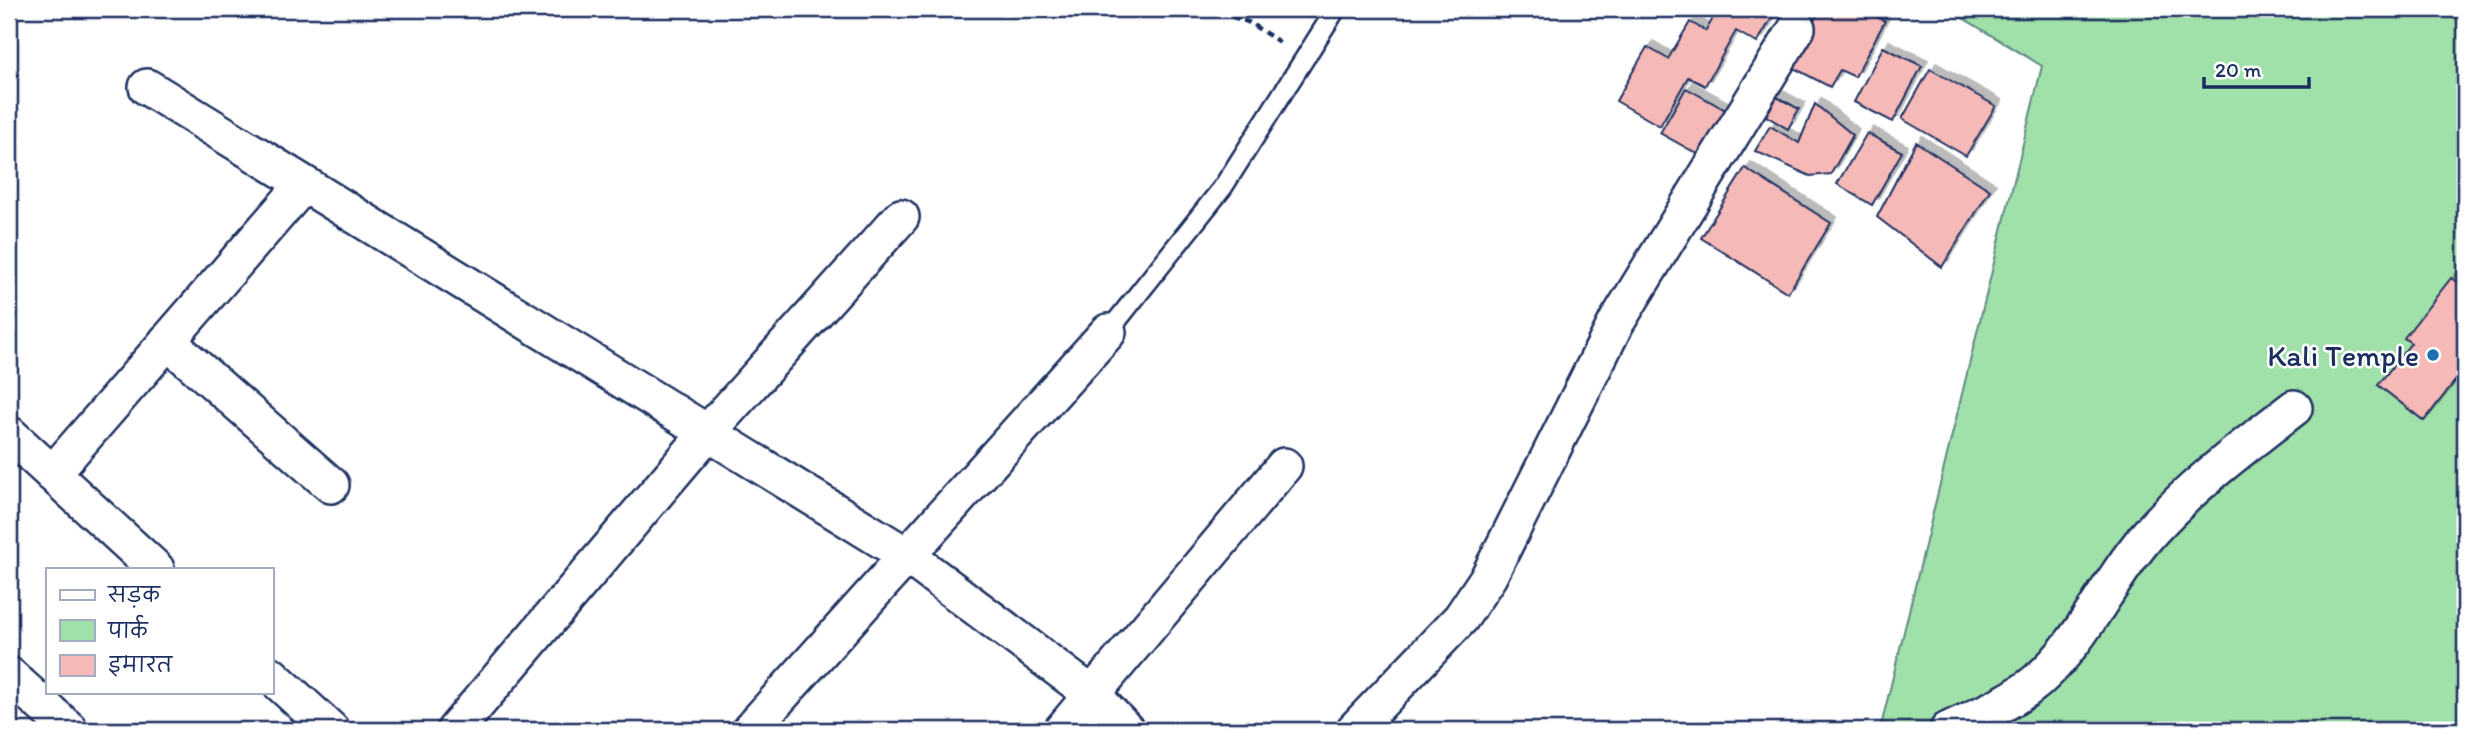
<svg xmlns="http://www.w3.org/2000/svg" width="2474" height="739" font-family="Itim,'Playpen Sans Deva',sans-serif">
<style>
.green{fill:#a0e0a9;stroke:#5e8884;stroke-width:2}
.building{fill:#f5b9b7;stroke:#1b2f5e;stroke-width:2;filter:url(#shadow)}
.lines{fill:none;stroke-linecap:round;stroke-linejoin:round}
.service-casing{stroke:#1b2f5e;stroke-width:23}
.minor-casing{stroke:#1b2f5e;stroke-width:40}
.path{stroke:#1b2f5e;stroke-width:4.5;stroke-dasharray:7 5;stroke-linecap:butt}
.service{stroke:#fff;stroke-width:18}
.minor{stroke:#fff;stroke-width:35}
.poi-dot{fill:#1f6fb2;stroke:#fff;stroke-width:2.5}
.labels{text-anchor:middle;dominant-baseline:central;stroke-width:5;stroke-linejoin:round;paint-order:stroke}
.poi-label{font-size:30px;fill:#1b2f5e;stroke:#fff;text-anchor:end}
</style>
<defs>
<filter id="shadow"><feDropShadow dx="6" dy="-6" stdDeviation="0" flood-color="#0004"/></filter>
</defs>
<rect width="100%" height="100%" fill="#fff"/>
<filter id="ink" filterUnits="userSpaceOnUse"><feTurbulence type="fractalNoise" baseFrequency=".0143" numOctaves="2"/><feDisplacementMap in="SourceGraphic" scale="14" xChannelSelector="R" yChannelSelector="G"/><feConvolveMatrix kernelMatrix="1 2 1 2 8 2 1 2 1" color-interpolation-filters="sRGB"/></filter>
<g filter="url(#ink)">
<path class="green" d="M1948,9H2465V730H1880L2042,66Z"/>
<path class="building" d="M1718,9H1761L1773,16L1757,43L1736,31L1705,86L1688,77L1660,126L1616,101L1647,47L1668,59L1690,22L1706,31Z
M1820,9H1861L1885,21L1855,77L1840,70L1830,87L1790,66Z
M1883,47L1922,66L1893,122L1854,102Z
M1930,69L1996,106L1966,156L1902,119Z
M1686,88L1729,112L1703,157L1660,133Z
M1777,97L1799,109L1788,129L1766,116Z
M1815,104L1853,135L1831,174L1810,176L1755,151L1770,126L1799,143Z
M1867,133L1902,152L1872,205L1837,184Z
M1916,142L1990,190L1942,267L1877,217Z
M1745,168L1831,223L1788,293L1701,238Z
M2451,278L2465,288V368L2424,421L2378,385L2411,343L2404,338Z"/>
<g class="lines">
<g class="service-casing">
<path id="service" d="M1108,332L1223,187L1336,9"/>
</g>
<g class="minor-casing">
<path id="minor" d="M147,87L906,555L1093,695L1126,730
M167,341L331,485
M9,434L156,569
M52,474L304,184
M9,675L70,730
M271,675L331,730
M455,730L708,432L901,217
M750,730L1108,332
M1062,730L1284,466
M1354,730L1461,618L1489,576L1616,323L1797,28
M1948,730C1977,716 2011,703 2036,682C2085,640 2110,576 2153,529C2195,483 2245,446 2294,408"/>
</g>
<path class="path" d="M1209,9L1248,22L1284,45"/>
<use href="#service" class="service"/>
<use href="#minor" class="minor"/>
</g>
</g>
<circle class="poi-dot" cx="2433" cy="355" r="7"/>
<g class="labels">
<g class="poi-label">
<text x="2419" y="355">Kali Temple</text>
</g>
</g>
<rect width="2474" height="739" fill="none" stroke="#fff" stroke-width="35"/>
<rect x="18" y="18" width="2439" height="704" fill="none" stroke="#1b2f5e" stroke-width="2.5" filter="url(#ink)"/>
<rect x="46" y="568" width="228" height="126" fill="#ffffff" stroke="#a4acbf" stroke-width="2"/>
<rect x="60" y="590" width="35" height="10" fill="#ffffff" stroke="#a4acbf" stroke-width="2"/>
<text x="108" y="602" font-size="21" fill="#1b2f5e">सड़क</text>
<rect x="60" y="620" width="35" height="21" fill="#a0e0a9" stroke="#a4acbf" stroke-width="2"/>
<text x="108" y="638" font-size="21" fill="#1b2f5e">पार्क</text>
<rect x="60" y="655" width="35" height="21" fill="#f5b9b7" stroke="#a4acbf" stroke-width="2"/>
<text x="108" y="672" font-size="21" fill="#1b2f5e">इमारत</text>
<path d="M2204 77v10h105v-10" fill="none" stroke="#1b2f5e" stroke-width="3.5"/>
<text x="2215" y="77" font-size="21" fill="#1b2f5e" stroke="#ffffff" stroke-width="5" paint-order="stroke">20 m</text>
</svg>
